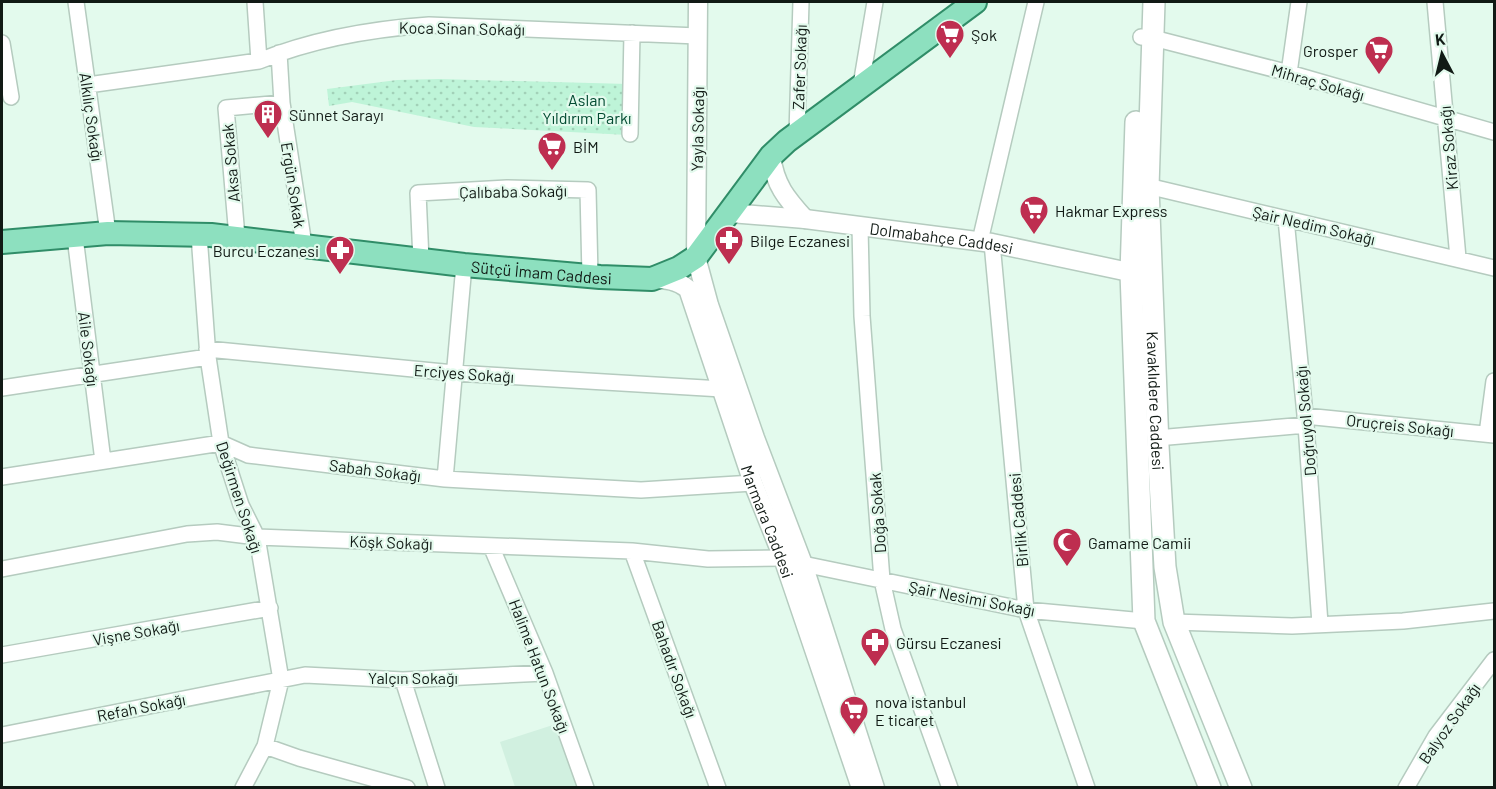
<svg xmlns="http://www.w3.org/2000/svg" width="1496" height="789" font-family="Barlow,sans-serif">
<style>
.built{fill:#d1f0e0}
.park{fill:url(#park-dots)}
.lines{fill:none;stroke-linecap:round;stroke-linejoin:round}
.minor-casing{stroke:#b5cbbf;stroke-width:18}
.tertiary-casing{stroke:#b5cbbf;stroke-width:21}
.secondary-casing{stroke:#b5cbbf;stroke-width:24}
.primary-casing{stroke:#308d68;stroke-width:26}
.minor{stroke:#fff;stroke-width:15}
.tertiary{stroke:#fff;stroke-width:18}
.secondary{stroke:#fff;stroke-width:21}
.primary{stroke:#8de0bf;stroke-width:22}
.labels{text-anchor:middle;dominant-baseline:central;stroke-width:4.5;stroke-linejoin:round;paint-order:stroke}
.street-label{font-size:16px;fill:#111a15;stroke:#e3faed}
.poi-label{font-size:16px;fill:#111a15;stroke:#e3faed;text-anchor:start}
.park-label{font-size:16px;fill:#034b32;stroke:#e3faed}
</style>
<defs>
<pattern id="park-dots" width="8" height="8" patternUnits="userSpaceOnUse" patternTransform="scale(1.5)"><rect width="8" height="8" fill="#bef4d8"/><path d="M2 2h.1M6 6h.1" fill="none" stroke="#a2d1b8" stroke-width="1.8" stroke-linecap="round"/></pattern>
</defs>
<rect width="100%" height="100%" fill="#e3faed"/>
<path class="built" d="M559,723L580,787H515L500,742Z"/>
<path class="park" d="M439,79L628,84V135L474,127L352,102L329,106L327,89L397,80Z"/>
<g class="lines">
<g class="minor-casing">
<path id="minor" d="M76,2L108,233
M255,2L259,61
M1435,2L1458,258
M1141,37L1153,38L1289,73L1494,132
M2,43L11,97
M279,53L282,103L304,245
M1289,73L1299,2
M88,85L259,61C313,39 371,29 429,25L698,36
M861,85L875,2
M797,133L801,2
M630,134L632,33
M1139,184L1494,268
M1286,219L1306,425L1320,624
M860,227L862,316L882,580L893,629L950,788
M199,235L208,357L221,443L241,505L257,537L281,680L265,746L243,788
M75,237L103,461
M237,237L226,108L282,103
M980,241L1036,2
M992,243L1026,610L1087,788
M421,260L418,193L507,188L588,190L590,276
M207,349L454,373L722,389
M2,388L208,357
M1305,416L1494,435
M1487,434L1494,381
M1157,438L1306,425
M2,477L221,443L248,455L445,479L641,490L753,483
M445,479L464,265
M491,546L545,673L586,788
M632,551L718,788
M803,564L1026,610L1144,621
M2,569L187,534L217,532L257,537L632,551L708,559L783,558
M1174,622L1292,626L1403,621L1494,611
M2,655L270,608
M403,680L437,788
M2,735L305,675L403,680L545,673
M265,746L299,758L407,788
M1406,788L1436,736L1494,660"/>
</g>
<g class="tertiary-casing">
<g id="tertiary">
<path d="M698,2L696,257L709,305L755,438L803,564L875,788"/>
<path d="M771,156C775,185 786,198 805,219"/>
<path id="s1" d="M730,213L805,219L992,243L1143,275"/>
<path id="s2" d="M652,279C666,279 677,280 688,289L753,483L783,558L861,788"/>
</g>
</g>
<g class="secondary-casing">
<g id="secondary">
<path id="s3" d="M1154,2L1148,187L1158,446L1165,567L1174,622L1241,788"/>
<path d="M1136,122L1131,273L1144,621L1210,788"/>
</g>
</g>
<g class="primary-casing">
<g id="primary">
<path id="s4" d="M2,242L108,233L211,235L464,265L600,277L652,279L679,268L696,257L771,156L787,141L975,2"/>
</g>
</g>
<use href="#minor" class="minor"/>
<use href="#tertiary" class="tertiary"/>
<use href="#secondary" class="secondary"/>
<use href="#primary" class="primary"/>
</g>
<defs>
<g id="supermarket-pin" transform="scale(1.5)"><path d="M0 17L-7.5 6A9.5 9.5 0 1 1 7.5 6Z" fill="#be2e50" stroke="#e3faed"/><path d="M-6-5.5h2.5l.6 2H6L4.5 2H-2.5L-4.4-4H-6ZM-1.5 3.2a1.3 1.3 0 1 0 .1 0ZM3 3.2a1.3 1.3 0 1 0 .1 0Z" fill="#fff"/></g>
<g id="building-pin" transform="scale(1.5)"><path d="M0 17L-7.5 6A9.5 9.5 0 1 1 7.5 6Z" fill="#be2e50" stroke="#e3faed"/><path d="M-4-6H4V6H1V3H-1V6H-4ZM-2.5-4.3h1.7v1.8h-1.7ZM.8-4.3h1.7v1.8H.8ZM-2.5-1h1.7V.8h-1.7ZM.8-1h1.7V.8H.8Z" fill="#fff"/></g>
<g id="pharmacy-pin" transform="scale(1.5)"><path d="M0 17L-7.5 6A9.5 9.5 0 1 1 7.5 6Z" fill="#be2e50" stroke="#e3faed"/><path d="M-2-6h4v4h4v4h-4v4h-4v-4h-4v-4h4Z" fill="#fff"/></g>
<g id="mosque-pin" transform="scale(1.5)"><path d="M0 17L-7.5 6A9.5 9.5 0 1 1 7.5 6Z" fill="#be2e50" stroke="#e3faed"/><path d="M3.5-4.9A6 6 0 1 0 3.5 4.9A5 5 0 1 1 3.5-4.9Z" fill="#fff"/></g>
</defs>
<g fill-rule="evenodd">
<use href="#supermarket-pin" x="950" y="34"/>
<use href="#supermarket-pin" x="1379" y="50"/>
<use href="#building-pin" x="268" y="114"/>
<use href="#supermarket-pin" x="552" y="146"/>
<use href="#supermarket-pin" x="1034" y="210"/>
<use href="#pharmacy-pin" x="729" y="240"/>
<use href="#pharmacy-pin" x="340" y="250"/>
<use href="#mosque-pin" x="1067" y="542"/>
<use href="#pharmacy-pin" x="875" y="642"/>
<use href="#supermarket-pin" x="854" y="710"/>
</g>
<g class="labels">
<g class="street-label">
<text transform="translate(462 28) rotate(1)">Koca Sinan Sokağı</text>
<text transform="translate(799 67) rotate(-88)">Zafer Sokağı</text>
<text transform="translate(1318 82) rotate(16)">Mihraç Sokağı</text>
<text transform="translate(92 117) rotate(82)">Alkılıç Sokağı</text>
<text transform="translate(697 129) rotate(-89)">Yayla Sokağı</text>
<text transform="translate(1448 148) rotate(-95)">Kiraz Sokağı</text>
<text transform="translate(230 163) rotate(-95)">Aksa Sokak</text>
<text transform="translate(294 185) rotate(81)">Ergün Sokak</text>
<text transform="translate(513 191) rotate(-1)">Çalıbaba Sokağı</text>
<text transform="translate(1314 225) rotate(13)">Şair Nedim Sokağı</text>
<text stroke="none"><textPath href="#s1" startOffset="213">Dolmabahçe Caddesi</textPath></text>
<text stroke="none"><textPath href="#s4" startOffset="542">Sütçü İmam Caddesi</textPath></text>
<text transform="translate(89 349) rotate(83)">Aile Sokağı</text>
<text transform="translate(464 373) rotate(4)">Erciyes Sokağı</text>
<text stroke="none"><textPath href="#s3" startOffset="399">Kavaklıdere Caddesi</textPath></text>
<text transform="translate(1305 421) rotate(-95)">Doğruyol Sokağı</text>
<text transform="translate(1400 425) rotate(6)">Oruçreis Sokağı</text>
<text transform="translate(375 470) rotate(7)">Sabah Sokağı</text>
<text transform="translate(240 497) rotate(72)">Değirmen Sokağı</text>
<text transform="translate(877 513) rotate(-94)">Doğa Sokak</text>
<text stroke="none"><textPath href="#s2" startOffset="284">Marmara Caddesi</textPath></text>
<text transform="translate(1018 520) rotate(-95)">Birlik Caddesi</text>
<text transform="translate(391 542) rotate(2)">Köşk Sokağı</text>
<text transform="translate(972 598) rotate(11)">Şair Nesimi Sokağı</text>
<text transform="translate(136 632) rotate(-10)">Vişne Sokağı</text>
<text transform="translate(540 666) rotate(69)">Halime Hatun Sokağı</text>
<text transform="translate(675 669) rotate(70)">Bahadır Sokağı</text>
<text x="413" y="677">Yalçın Sokağı</text>
<text transform="translate(141 707) rotate(-11)">Refah Sokağı</text>
<text transform="translate(1449 723) rotate(-55)">Balyoz Sokağı</text>
</g>
<g class="poi-label">
<text x="971" y="34">Şok</text>
<text x="1358" y="50" text-anchor="end">Grosper</text>
<text x="289" y="114">Sünnet Sarayı</text>
<text x="573" y="146">BİM</text>
<text x="1055" y="210">Hakmar Express</text>
<text x="750" y="240">Bilge Eczanesi</text>
<text x="319" y="250" text-anchor="end">Burcu Eczanesi</text>
<text x="1088" y="542">Gamame Camii</text>
<text x="896" y="642">Gürsu Eczanesi</text>
<text x="875" y="701">nova istanbul<tspan x="875" dy="18">E ticaret</tspan></text>
</g>
<g class="park-label">
<text x="587" y="99">Aslan<tspan x="587" dy="18">Yıldırım Parkı</tspan></text>
</g>
</g>
<rect width="1496" height="789" fill="none" stroke="#111a15" stroke-width="6"/>
<g transform="translate(1442 54) rotate(353)" stroke="#e3faed" stroke-width="4.5" paint-order="stroke">
<path d="M0-4.5L10 22L0 15L-10 22Z" fill="#111a15"/>
<text y="-9" font-size="16" font-weight="bold" text-anchor="middle" fill="#111a15">K</text>
</g>
</svg>
